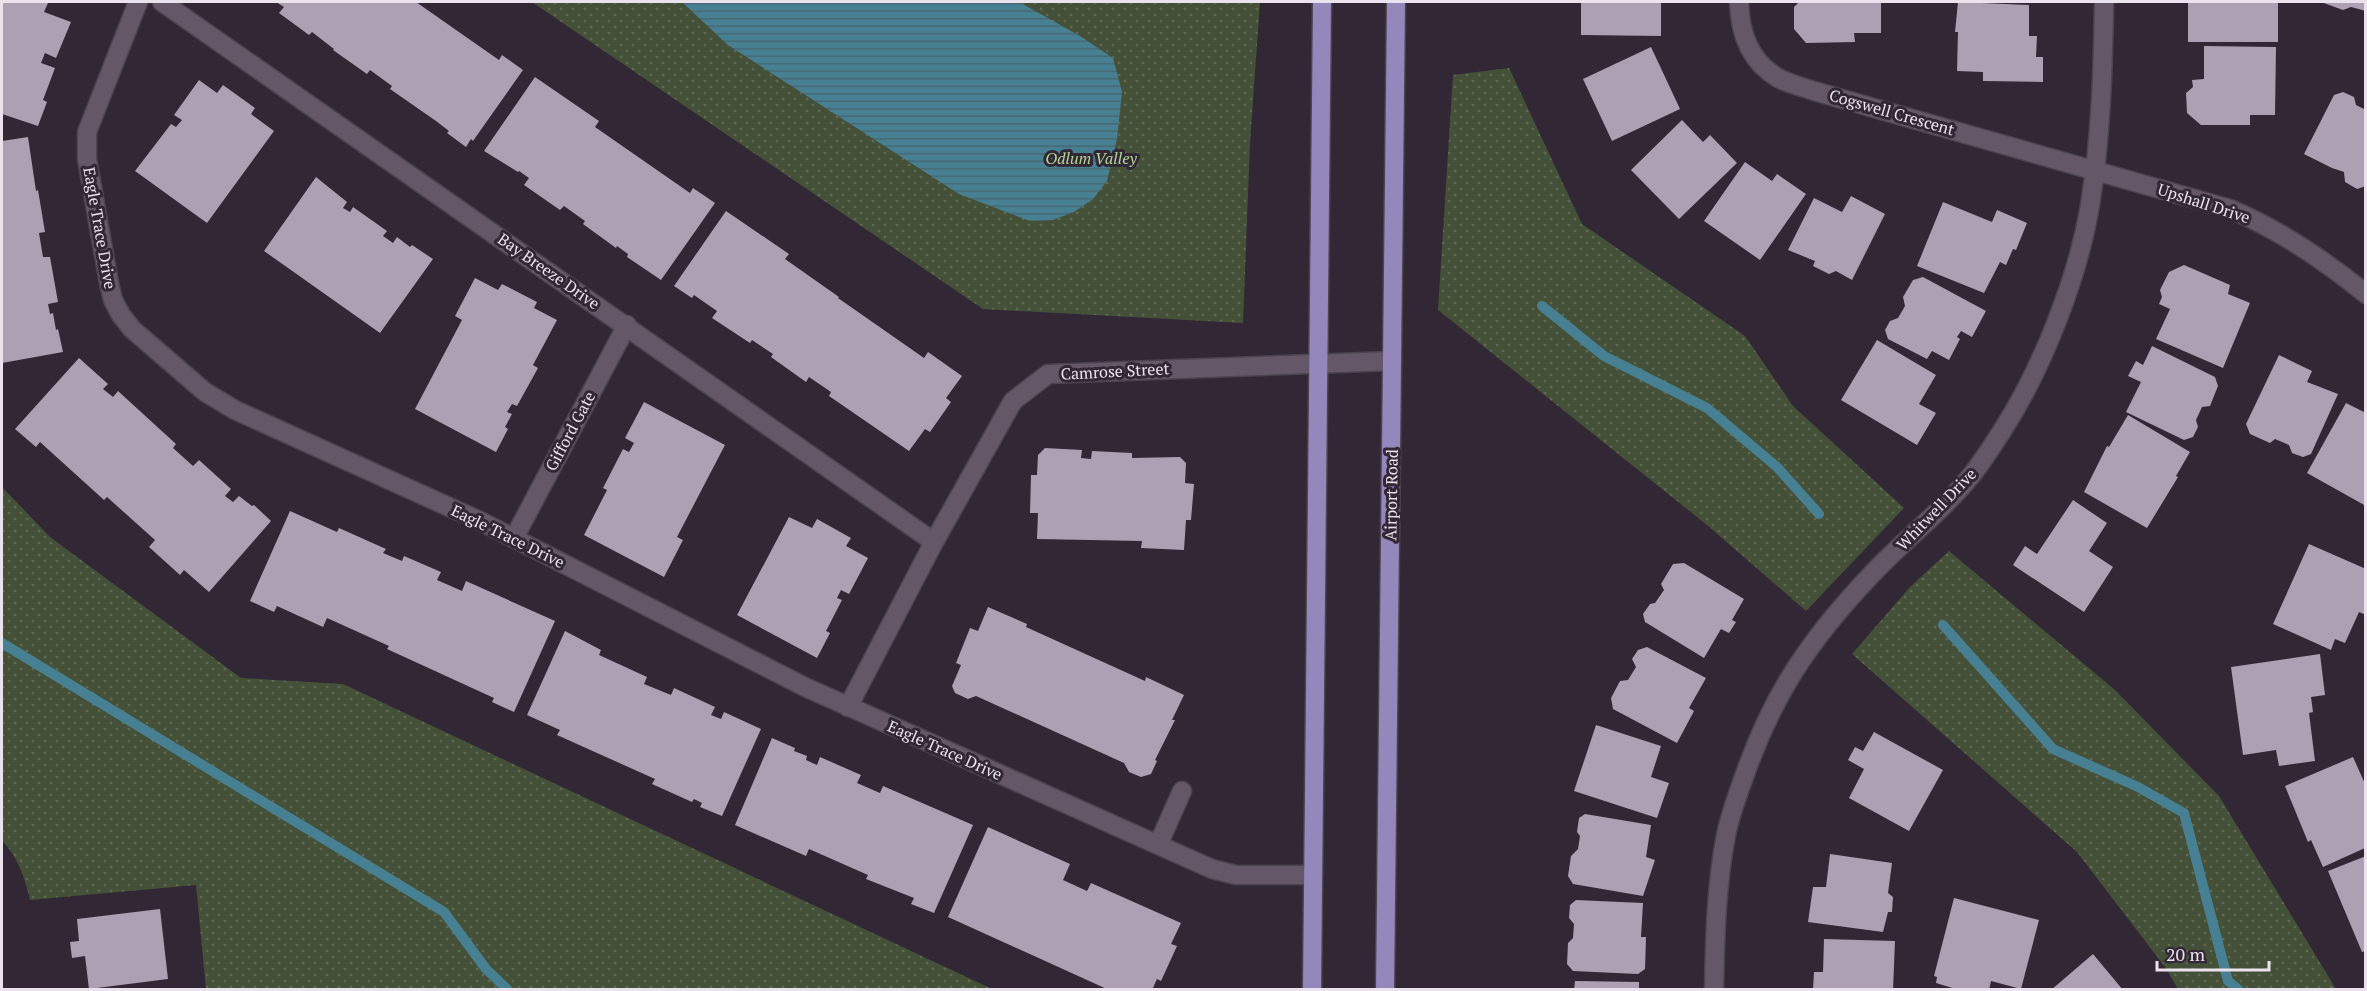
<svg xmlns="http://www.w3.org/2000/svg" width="2367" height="991" font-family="'PT Serif',serif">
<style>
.park{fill:url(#park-dots)}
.water{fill:url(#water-rules)}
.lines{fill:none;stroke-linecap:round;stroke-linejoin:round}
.stream{stroke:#478092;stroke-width:10}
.building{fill:#aca0b3}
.minor-casing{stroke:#4b434e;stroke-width:21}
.major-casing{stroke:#4b434e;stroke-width:21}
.minor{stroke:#645868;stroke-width:18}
.major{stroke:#9387bb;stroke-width:18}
.labels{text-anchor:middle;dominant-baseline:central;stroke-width:6;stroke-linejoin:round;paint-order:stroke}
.street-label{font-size:16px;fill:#eae3ed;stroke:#322735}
.park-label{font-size:16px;font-style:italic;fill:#b2d594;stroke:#322735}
</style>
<defs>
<pattern id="park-dots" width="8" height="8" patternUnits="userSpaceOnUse" patternTransform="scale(1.5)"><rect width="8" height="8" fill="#445138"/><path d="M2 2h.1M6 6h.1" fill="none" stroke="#5f6a55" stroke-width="1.8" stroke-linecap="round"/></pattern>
<pattern id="water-rules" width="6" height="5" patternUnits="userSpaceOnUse" patternTransform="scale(1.5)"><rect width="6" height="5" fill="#478092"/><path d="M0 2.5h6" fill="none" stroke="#476874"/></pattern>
</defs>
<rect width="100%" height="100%" fill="#322735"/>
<path class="park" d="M532,2H1260L1250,143L1243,323L983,309Z
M1509,68L1582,224L1745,336L1793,406L1904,508L1806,611L1707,525L1438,310L1453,75Z
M2,487L50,537L241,678L343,684L992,989H206L196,885L30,900C24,875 19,860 2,840Z
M1949,551L2115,690L2219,796L2336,989H2178L2165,967L2077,852L1852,654L1910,587Z"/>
<path class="water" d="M682,2H1019L1080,36L1113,58L1122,92L1117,139L1107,181L1093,199L1074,212L1053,220L1030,221L959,194L728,45Z"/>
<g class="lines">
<path class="stream" d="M1542,306L1604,356L1707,408L1777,467L1819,514
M1943,625L2053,749L2138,787L2184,813L2228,981L2239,990
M2,643L444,912L486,969L508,990"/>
</g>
<path class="building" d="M2,2H45L48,3L44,12L71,22L56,58L45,53L41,63L55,68L43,100L47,102L38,126L2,114Z
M276,2H416L499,60L502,55L523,70L473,141L471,139L466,147L447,133L449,131L436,121L390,89L392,86L370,70L367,74L333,50L334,49L312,32L309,35L279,13L284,7Z
M1581,2H1661V36L1581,35Z
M1799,2H1881V33H1854L1855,42L1806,43L1794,29V7Z
M1958,2L2029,5V36H2037L2036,57H2043V82L1983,81V72L1957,71L1958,32H1955Z
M2204,2H2278V42H2188V3Z
M2321,2H2366V11L2351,7L2343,10Z
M2204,46L2276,47L2275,115H2250V125H2201L2187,113L2186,93L2193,87L2192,80L2204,79Z
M1651,47L1680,109L1612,141L1583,79Z
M535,77L599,121L595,127L690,193L693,188L715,203L661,280L627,257L628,254L617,246L616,248L583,224L585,221L564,206L560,210L524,185L529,178L519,171L518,172L484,151Z
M199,80L217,93L223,85L255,108L251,114L274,131L207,223L135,171L171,124L176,127L182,120L174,115Z
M2343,92L2354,97L2356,105L2366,110V186L2357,189L2345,182L2344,172L2332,168L2304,154L2334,95Z
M1682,120L1703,142L1710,135L1737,163L1679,219L1631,170Z
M28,137L36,191L38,190L45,232L39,233L43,257H50L58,302L48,304L50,314L53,313L56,330L58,329L63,352L2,363V141Z
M1745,162L1772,181L1777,174L1806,194L1760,260L1704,221Z
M316,177L347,202L343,208L350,212L353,207L387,231L383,236L393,243L397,237L410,247L412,245L433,259L380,333L264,251Z
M1851,196L1885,214L1852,280L1836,271L1829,274L1813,266L1815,261L1788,250L1814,198L1842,212Z
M1943,202L1992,222L1997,210L2027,223L2016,250L2013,249L2006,265L2000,262L1984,293L1917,266Z
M726,211L789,254L785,259L839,297L838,298L924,358L928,352L962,376L946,398L951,402L930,432L925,429L909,451L829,396L831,392L809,377L806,382L771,357L773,354L752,340L750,343L712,318L717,311L694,295L692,298L674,286Z
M2184,265L2230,285L2228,294L2250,303L2223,368L2156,339L2170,309L2159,304L2162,297L2160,290L2169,272Z
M1923,277L1986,311L1972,337L1961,331L1957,337L1960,339L1949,360L1932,351L1927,359L1888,339L1885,330L1890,321L1898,318L1905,306L1903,297L1913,280Z
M475,278L498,290L502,284L537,302L534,308L557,320L533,365L538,368L517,406L512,404L507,412L512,414L505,427L508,429L496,452L415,409L462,320L455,316Z
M1877,340L1936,375L1919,404L1936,413L1917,445L1841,400Z
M2152,346L2215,377L2218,386L2210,406L2202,407L2196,420L2198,427L2193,437L2184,440L2126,412L2141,382L2128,376L2136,361L2143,365Z
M2279,355L2312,371L2307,382L2338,394L2311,454L2303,457L2292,453L2289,445L2275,439L2270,443L2250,434L2246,424Z
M79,358L108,384L103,389L113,397L118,391L176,444L173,448L193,466L199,460L231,489L225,496L233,502L239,496L252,506L254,505L271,521L209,592L184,570L180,575L149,547L155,540L107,497L104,500L40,442L36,447L15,429Z
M644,402L725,445L677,537L683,540L664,577L584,535L607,490L603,488L623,449L629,452L634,443L625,438Z
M2346,403L2366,413V506L2307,473Z
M2128,415L2190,452L2176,476L2178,477L2147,528L2084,492L2107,446L2109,447Z
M1045,448L1082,450L1081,458L1091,459L1092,451L1132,453V458L1180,457L1186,463L1185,483L1194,484L1191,520H1186L1184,550L1141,548L1142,541L1037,539L1038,513H1030L1031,475H1037L1038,455Z
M2073,500L2107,523L2089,551L2113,567L2084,612L2013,565L2025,546L2037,554Z
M290,511L337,532L339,528L386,549L383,553L402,561L404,556L441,572L437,580L462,591L466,581L555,621L514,712L492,702L494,698L387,649L389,646L327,618L323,627L277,606L274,612L250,601Z
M789,517L812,528L817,519L851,538L846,546L868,558L849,594L841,590L837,598L842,600L826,631L830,633L817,658L737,615Z
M2309,544L2366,569V615L2359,612L2345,643L2335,639L2331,650L2273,624Z
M1684,563L1744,599L1732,620L1736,622L1729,633L1721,629L1704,658L1645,622L1643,614L1650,604L1655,603L1664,590L1661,584L1673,564Z
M988,607L1027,624L1026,627L1145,681L1146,677L1184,695L1172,720H1175L1155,760L1157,761L1151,774L1141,777L1129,772L1124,763L976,696L968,699L955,693L952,686L961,665L956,663L970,628L978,631Z
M565,631L601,650L599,655L647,677L644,684L671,695L674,688L715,707L711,715L721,719L724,712L761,729L722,816L700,807L702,803L694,799L692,802L652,784L655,779L557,735L560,730L527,715Z
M1647,647L1706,678L1689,708L1694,711L1677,743L1613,709L1611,698L1620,681L1628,680L1636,667L1632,659L1638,650Z
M2320,654L2325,695L2311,697L2313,712L2309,713L2315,761L2279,766L2276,750L2243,755L2231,667Z
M1596,725L1661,746L1651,777L1669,783L1657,818L1574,791Z
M1874,732L1943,770L1909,831L1849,798L1864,769L1848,760L1855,747L1863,751Z
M772,738L795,748L794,751L807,756L806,760L817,765L820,757L861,775L857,783L880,793L883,786L973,825L934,913L911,904L914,898L866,879L868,875L809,849L806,856L735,825Z
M2353,757L2366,786L2365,848L2323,867L2311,840L2308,842L2285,786Z
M1585,814L1651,825L1646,857L1655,860L1643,896L1573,884L1568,876L1571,856L1578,849L1580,836L1577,832L1579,818Z
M988,827L1070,864L1063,880L1087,891L1091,883L1181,923L1171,944L1177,946L1161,981L1157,979L1152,990H1109L948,917Z
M1830,854L1892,863L1888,893L1893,897L1892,912H1888L1883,932L1808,922L1813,887H1826Z
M2366,856V951L2362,952L2328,871Z
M1954,898L2039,920L2021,989L1991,981L1989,990H1959L1936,983L1937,977L1934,976Z
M1576,900L1643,903L1641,937H1646L1645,969L1638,974L1573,971L1567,964L1568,943L1573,938L1574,924L1569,918L1570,905Z
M160,909L168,979L89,989L85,956L72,958L70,942L79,941L77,919Z
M1824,939L1895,941L1893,990H1813L1814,972H1823Z
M2093,954L2123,990H2051Z
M1575,981L1639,982V990H1574Z"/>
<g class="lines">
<g class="minor-casing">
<path id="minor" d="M138,2L87,132V159L109,283L113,300L121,315L132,329L205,392L235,410L480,521L805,687L1212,869L1236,875H1313
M162,2L934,542
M1739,2C1740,33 1749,61 1778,78C1789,84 1803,87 1814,91L2230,209C2280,230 2324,260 2366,294
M514,538L627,325
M848,707L934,542L1013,401L1048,374L1392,361
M1158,845L1182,791
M1714,990C1715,938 1716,887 1726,835C1730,816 1737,796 1744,777C1773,693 1811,638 1872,574C1905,539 1945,509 1974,472C1984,459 1993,445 2002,431C2042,369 2078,278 2090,205C2101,138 2103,70 2104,2"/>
</g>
<g class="major-casing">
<path id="major" d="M1312,990L1322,2
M1385,990L1396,2"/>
</g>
<use href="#minor" class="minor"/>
<use href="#major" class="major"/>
</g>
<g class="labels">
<g class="street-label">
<text transform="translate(1892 112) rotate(16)">Cogswell Crescent</text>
<text transform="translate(2204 203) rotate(18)">Upshall Drive</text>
<text transform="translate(100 228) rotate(80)">Eagle Trace Drive</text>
<text transform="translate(549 271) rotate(35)">Bay Breeze Drive</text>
<text transform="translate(1115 371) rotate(-3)">Camrose Street</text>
<text transform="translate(570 431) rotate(-62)">Gifford Gate</text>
<text transform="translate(1391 495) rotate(-89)">Airport Road</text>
<text transform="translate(1936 509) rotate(-46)">Whitwell Drive</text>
<text transform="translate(508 536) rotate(26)">Eagle Trace Drive</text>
<text transform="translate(945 750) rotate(24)">Eagle Trace Drive</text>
</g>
<g class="park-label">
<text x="1091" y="158">Odlum Valley</text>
</g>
</g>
<rect width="2367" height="991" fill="none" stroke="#eae3ed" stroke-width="6"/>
<path d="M2157 961v9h112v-9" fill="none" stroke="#eae3ed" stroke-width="3"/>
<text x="2166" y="961" font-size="18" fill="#eae3ed" stroke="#322735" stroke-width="4.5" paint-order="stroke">20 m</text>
</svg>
